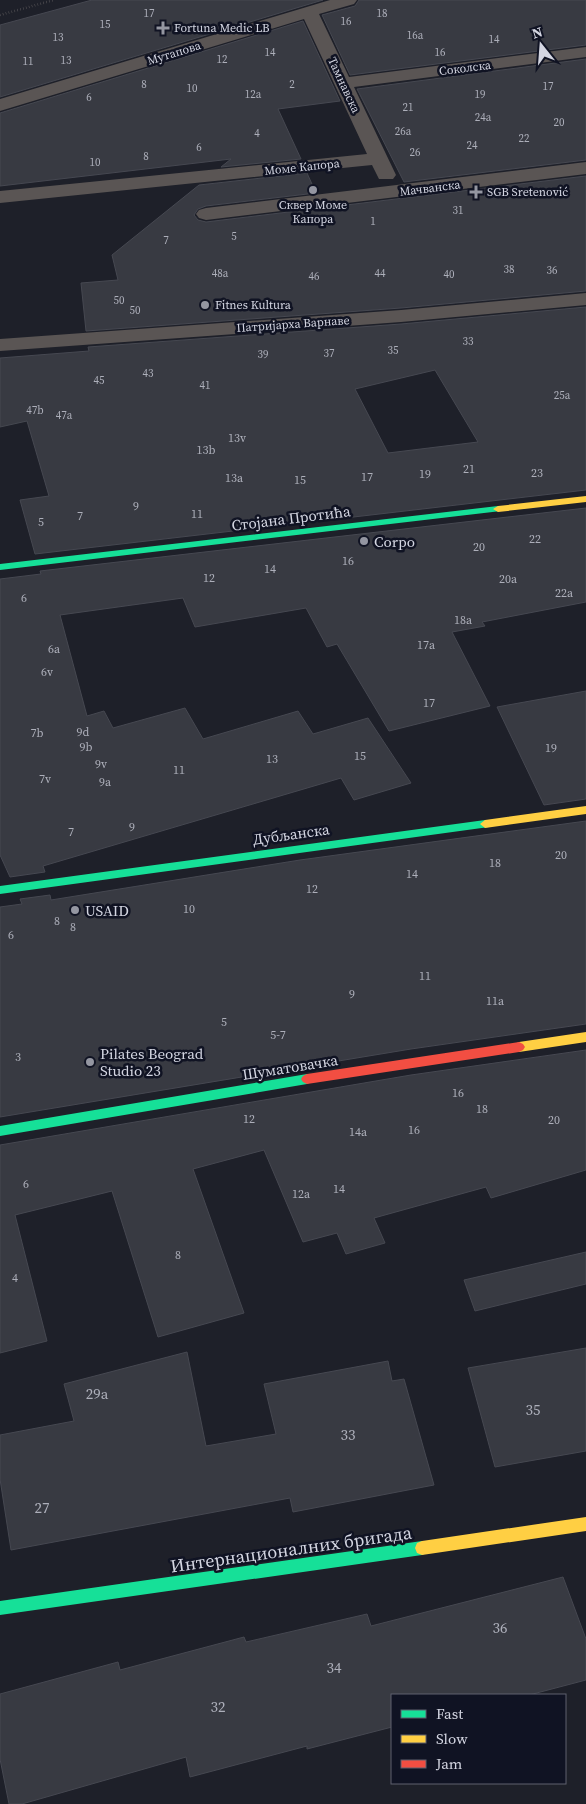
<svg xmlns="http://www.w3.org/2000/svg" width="586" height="1804" font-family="'Source Serif 4',serif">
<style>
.building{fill:#383a42;stroke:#464851;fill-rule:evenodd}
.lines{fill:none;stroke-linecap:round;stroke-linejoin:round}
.path{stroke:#605d5f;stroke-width:2.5;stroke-dasharray:0.5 2.5;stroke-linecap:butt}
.street{fill:#5a5554;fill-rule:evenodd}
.fast{fill:#16e098;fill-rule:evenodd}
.slow{fill:#ffcf43;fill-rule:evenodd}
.jam{fill:#f24e42;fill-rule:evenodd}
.poi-dot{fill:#9496a1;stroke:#101323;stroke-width:2}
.labels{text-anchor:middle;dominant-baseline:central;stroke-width:5;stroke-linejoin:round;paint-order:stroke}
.far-number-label{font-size:11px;fill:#adafba}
.far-poi-label{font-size:12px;fill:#d4d6e2;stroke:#101323;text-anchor:start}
.far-street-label{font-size:12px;fill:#d4d6e2;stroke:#101323}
.number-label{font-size:12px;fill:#adafba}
.street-label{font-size:15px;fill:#d4d6e2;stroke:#101323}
.poi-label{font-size:15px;fill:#d4d6e2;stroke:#101323;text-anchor:start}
.near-number-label{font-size:15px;fill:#adafba}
.near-street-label{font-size:18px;fill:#d4d6e2;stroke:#101323}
</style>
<rect width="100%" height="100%" fill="#1e2029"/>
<path class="building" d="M92,0H323L0,97V25Z
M359,0H586V45L350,75L322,15L355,6Z
M303,21L340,101L278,109L301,159L221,167L231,159L0,186V113Z
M586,59V160L404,182L357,89Z
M307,173L316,193L206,206L198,209L194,215L198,220L206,222L586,176V291L401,308L86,331L81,283L118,280L112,255L199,185Z
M586,307V490L35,554L20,500L49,496L27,421L0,427V358L89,351L88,347L401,324ZM435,370L478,442L388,453L355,389Z
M586,508V602L482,622L485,626L452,632L490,706L389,731L337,644L327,647L306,608L195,627L183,598L60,615L87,716L104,711L113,728L185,708L203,739L298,711L313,734L368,718L411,783L354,800L341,778L43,866L45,872L10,877L0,855V579L41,574L40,571Z
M586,691V799L544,805L497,707Z
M586,821V1024L411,1049L0,1117V907L22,904L20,899L50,895L51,900L300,860Z
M586,1050V1170L491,1198L486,1187L374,1218L385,1243L346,1254L337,1233L303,1242L264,1150L193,1169L244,1313L158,1337L112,1191L15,1215L47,1341L0,1353V1145L411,1075Z
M586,1252V1284L475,1311L464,1280Z
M586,1348V1451L495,1467L468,1368Z
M187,1352L206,1446L276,1434L264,1384L388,1361L392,1381L404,1379L434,1485L293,1512L290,1498L11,1550L0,1479V1435L74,1421L64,1384Z
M563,1577L586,1639V1680L529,1695H392V1727L307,1749V1746L190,1777L186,1757L22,1804H9L0,1759V1694L118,1662L120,1670L244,1637L246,1642L367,1614L371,1626Z"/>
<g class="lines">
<path class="path" d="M0,15L54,0"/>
<path class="street" d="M330,0H357L354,4L319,14L349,77L586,47V57L354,87L396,175L393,179H379L372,165L0,203V191L367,154L304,19L0,111V99Z
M586,162V174L206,220L199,218L196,214L199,210L206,208Z
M586,293V305L401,322L0,351V339L401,310Z"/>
<path class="fast" d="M498,506L501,507V511L0,570V564Z
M485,820L490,824L489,827L0,894V886Z
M307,1074L311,1076L313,1079L311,1082L307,1084L0,1136V1126Z
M422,1541L427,1543L429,1548L427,1553L422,1555L0,1615V1601Z"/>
<path class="slow" d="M586,496V502L498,512L493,509L498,506Z
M586,806V814L485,828L480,824L485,820Z
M586,1032V1042L519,1052L515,1050L513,1047L515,1044L519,1042Z
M586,1517V1531L422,1555L417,1553L415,1548L417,1543L422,1541Z"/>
<path class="jam" d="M519,1042L523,1044L525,1047L523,1050L519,1052L307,1084L303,1082L301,1079L303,1076L307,1074Z"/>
</g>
<g class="poi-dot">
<path d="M160.5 20.5h5v5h5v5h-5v5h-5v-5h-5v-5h5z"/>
<circle cx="313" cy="190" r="5"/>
<path d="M473.5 184.5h5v5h5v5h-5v5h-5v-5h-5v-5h5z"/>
<circle cx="205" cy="305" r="5"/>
<circle cx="364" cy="541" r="5"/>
<circle cx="75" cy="910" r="5"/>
<circle cx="90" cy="1062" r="5"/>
</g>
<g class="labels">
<g class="far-number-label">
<text x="149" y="13">17</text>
<text x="382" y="13">18</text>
<text x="346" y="21">16</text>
<text x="105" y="24">15</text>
<text x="415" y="35">16a</text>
<text x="58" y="37">13</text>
<text x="494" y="39">14</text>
<text x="270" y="52">14</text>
<text x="440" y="52">16</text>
<text x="222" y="59">12</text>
<text x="66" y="60">13</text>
<text x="28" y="61">11</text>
<text x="144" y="84">8</text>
<text x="292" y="84">2</text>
<text x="548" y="86">17</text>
<text x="192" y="88">10</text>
<text x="253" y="94">12a</text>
<text x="480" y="94">19</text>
<text x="89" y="97">6</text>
<text x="408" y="107">21</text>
<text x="483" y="117">24a</text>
<text x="559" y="122">20</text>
<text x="403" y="131">26a</text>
<text x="257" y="133">4</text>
<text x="524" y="138">22</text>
<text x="472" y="145">24</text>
<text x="199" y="147">6</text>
<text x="415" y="152">26</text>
<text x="146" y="156">8</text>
<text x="95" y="162">10</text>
<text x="458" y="210">31</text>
<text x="373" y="221">1</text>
<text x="234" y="236">5</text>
<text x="166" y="240">7</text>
<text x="509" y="269">38</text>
<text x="552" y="270">36</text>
<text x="220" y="273">48a</text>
<text x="380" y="273">44</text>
<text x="449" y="274">40</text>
<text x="314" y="276">46</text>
<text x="119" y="300">50</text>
<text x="135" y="310">50</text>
<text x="468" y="341">33</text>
<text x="393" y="350">35</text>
<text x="329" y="353">37</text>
<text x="263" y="354">39</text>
<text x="148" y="373">43</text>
<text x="99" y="380">45</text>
<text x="205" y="385">41</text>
<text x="562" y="395">25a</text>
<text x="35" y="410">47b</text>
<text x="64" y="415">47a</text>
</g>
<g class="far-poi-label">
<text x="174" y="28">Fortuna Medic LB</text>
<text x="487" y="192">SGB Sretenović</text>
<text x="313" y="205" text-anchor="middle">Сквер Моме<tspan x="313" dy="14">Капора</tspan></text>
<text x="215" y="305">Fitnes Kultura</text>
</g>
<g class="far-street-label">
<text transform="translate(174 53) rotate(-17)">Мутапова</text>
<text transform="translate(465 68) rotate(-7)">Соколска</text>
<text transform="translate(344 85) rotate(65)">Тамнавска</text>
<text transform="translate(302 167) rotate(-6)">Моме Капора</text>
<text transform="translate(430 188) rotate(-7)">Мачванска</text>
<text transform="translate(293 324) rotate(-4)">Патријарха Варнаве</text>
</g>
<g class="number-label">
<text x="237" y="438">13v</text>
<text x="206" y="450">13b</text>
<text x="469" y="469">21</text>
<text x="537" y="473">23</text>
<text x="425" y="474">19</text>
<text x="367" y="477">17</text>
<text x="234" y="478">13a</text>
<text x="300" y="480">15</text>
<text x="136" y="506">9</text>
<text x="197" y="514">11</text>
<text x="80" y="516">7</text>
<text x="41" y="522">5</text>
<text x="535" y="539">22</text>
<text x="479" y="547">20</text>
<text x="348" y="561">16</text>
<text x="270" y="569">14</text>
<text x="209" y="578">12</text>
<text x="508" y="579">20a</text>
<text x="564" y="593">22a</text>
<text x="24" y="598">6</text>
<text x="463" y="620">18a</text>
<text x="426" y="645">17a</text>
<text x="54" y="649">6a</text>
<text x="47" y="672">6v</text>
<text x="429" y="703">17</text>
<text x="83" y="732">9d</text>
<text x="37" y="733">7b</text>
<text x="86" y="747">9b</text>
<text x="551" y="748">19</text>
<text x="360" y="756">15</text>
<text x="272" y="759">13</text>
<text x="101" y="764">9v</text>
<text x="179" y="770">11</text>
<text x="45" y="779">7v</text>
<text x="105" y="782">9a</text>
<text x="132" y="827">9</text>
<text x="71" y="832">7</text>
<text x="561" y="855">20</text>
<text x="495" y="863">18</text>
<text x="412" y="874">14</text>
<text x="312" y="889">12</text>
<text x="189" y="909">10</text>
<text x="57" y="921">8</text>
<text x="73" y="927">8</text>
<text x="11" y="935">6</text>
<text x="425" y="976">11</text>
<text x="352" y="994">9</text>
<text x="495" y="1001">11a</text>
<text x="224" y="1022">5</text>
<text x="278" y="1035">5-7</text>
<text x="18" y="1057">3</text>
<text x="458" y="1093">16</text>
<text x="482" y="1109">18</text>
<text x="249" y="1119">12</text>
<text x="554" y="1120">20</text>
<text x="414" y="1130">16</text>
<text x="358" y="1132">14a</text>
<text x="26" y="1184">6</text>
<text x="339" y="1189">14</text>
<text x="301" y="1194">12a</text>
<text x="178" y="1255">8</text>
<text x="15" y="1278">4</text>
</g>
<g class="street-label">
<text transform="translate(291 518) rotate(-7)">Стојана Протића</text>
<text transform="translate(291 834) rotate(-8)">Дубљанска</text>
<text transform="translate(290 1067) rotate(-9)">Шуматовачка</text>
</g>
<g class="poi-label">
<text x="374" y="541">Corpo</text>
<text x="85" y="910">USAID</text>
<text x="100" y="1053">Pilates Beograd<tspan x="100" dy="17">Studio 23</tspan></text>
</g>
<g class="near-number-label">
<text x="97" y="1393">29a</text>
<text x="533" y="1409">35</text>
<text x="348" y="1434">33</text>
<text x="42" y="1507">27</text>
<text x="500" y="1627">36</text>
<text x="334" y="1667">34</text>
<text x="218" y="1706">32</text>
</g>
<g class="near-street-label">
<text transform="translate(291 1549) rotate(-8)">Интернационалних бригада</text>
</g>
</g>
<rect x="391" y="1694" width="175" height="90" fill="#101323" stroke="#5e616f"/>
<rect x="401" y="1710" width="25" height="8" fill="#16e098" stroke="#5e616f"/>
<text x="436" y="1719" font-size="15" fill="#d4d6e2">Fast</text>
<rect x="401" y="1735" width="25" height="8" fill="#ffcf43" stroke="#5e616f"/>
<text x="436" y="1744" font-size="15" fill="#d4d6e2">Slow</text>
<rect x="401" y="1760" width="25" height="8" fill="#f24e42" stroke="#5e616f"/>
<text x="436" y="1769" font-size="15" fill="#d4d6e2">Jam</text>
<g transform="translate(541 45) rotate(343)" stroke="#101323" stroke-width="4" paint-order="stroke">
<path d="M0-4L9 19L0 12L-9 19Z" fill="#d4d6e2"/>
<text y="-8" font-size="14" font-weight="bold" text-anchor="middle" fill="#d4d6e2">N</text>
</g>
</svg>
